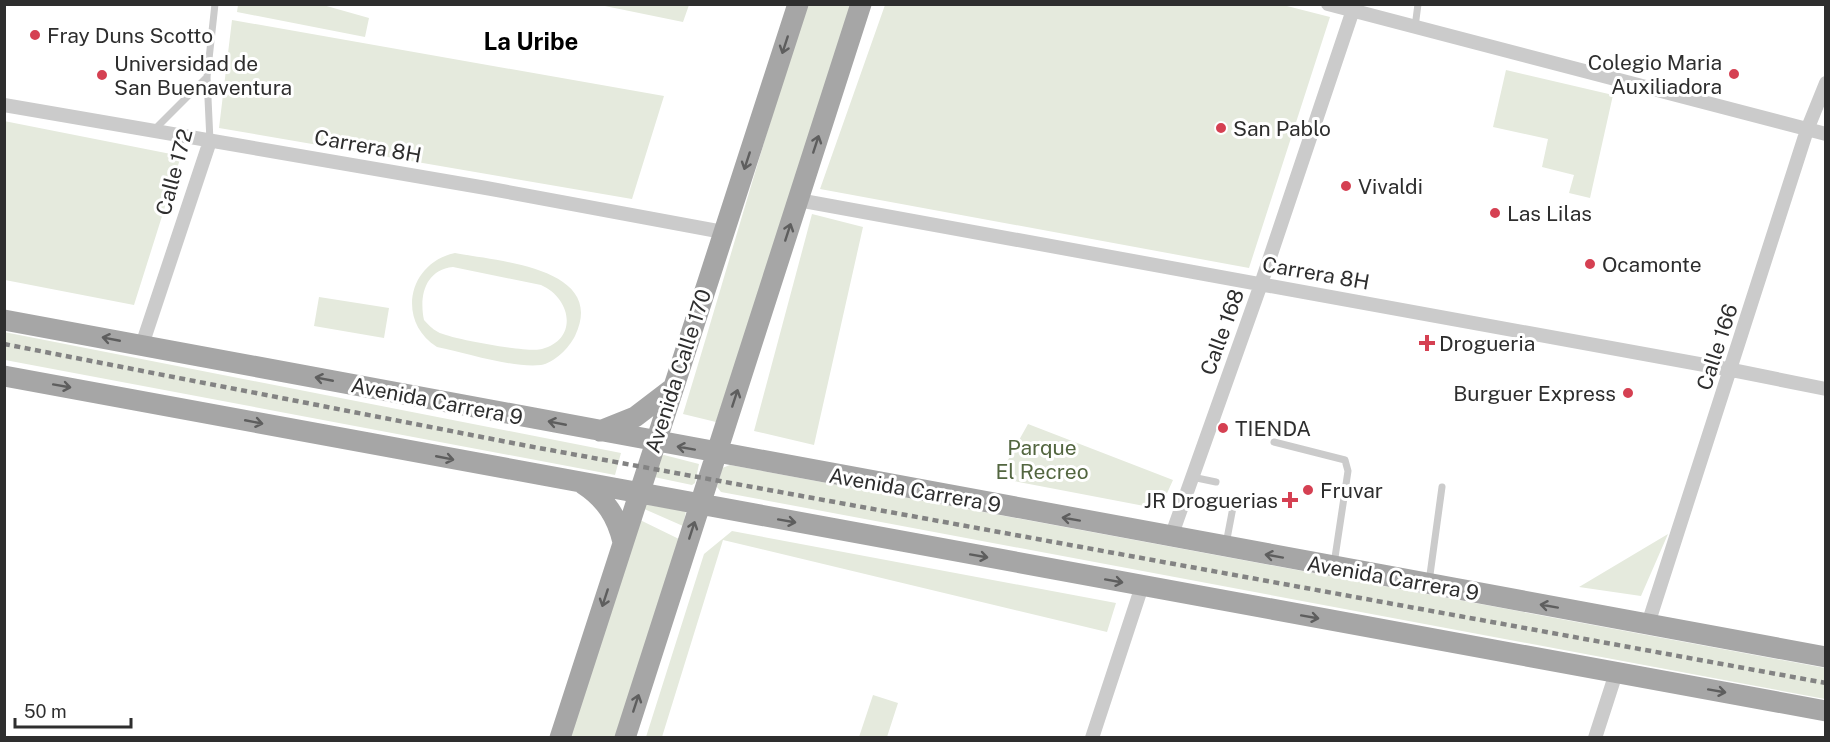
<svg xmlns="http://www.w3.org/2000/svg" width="1830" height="742" font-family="'Public Sans',sans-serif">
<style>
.green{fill:#e5eadd;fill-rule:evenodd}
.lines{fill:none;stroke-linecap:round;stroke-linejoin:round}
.lane{stroke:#cbcbcb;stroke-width:7}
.street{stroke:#cbcbcb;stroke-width:14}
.primary{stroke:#a6a6a6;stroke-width:21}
.rail{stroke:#838383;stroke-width:4.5;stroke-dasharray:6 4.5;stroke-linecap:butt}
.oneway{stroke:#5e5e5e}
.poi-dot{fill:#d54052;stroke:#fff;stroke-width:2}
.labels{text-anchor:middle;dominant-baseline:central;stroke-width:6;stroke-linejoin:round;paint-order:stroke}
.poi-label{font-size:21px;fill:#2e2e2e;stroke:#fff;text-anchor:start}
.street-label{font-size:21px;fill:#2e2e2e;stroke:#fff}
.park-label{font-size:21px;fill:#536640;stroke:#fff}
.quarter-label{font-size:24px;font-weight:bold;fill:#000;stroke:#fff}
</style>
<rect width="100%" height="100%" fill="#fff"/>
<path class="green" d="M323,5L369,18L365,37L237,12L238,5Z
M600,5L689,4V5L683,22Z
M807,5H853L716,422L683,414C725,277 763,140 807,5Z
M1283,5L1330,17L1249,268L820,189L885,5Z
M232,20L664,96L632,199L219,128Z
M1506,70L1613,95L1590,198L1569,193L1574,175L1542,167L1548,139L1493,127Z
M4,121L181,156L134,305L5,280Z
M812,214L863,227L814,445L754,431Z
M455,253C496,261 608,267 575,336C569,348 554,363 541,365C511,368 467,353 437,347C396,321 408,263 455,253ZM453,267L541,285C571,298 579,339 542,349C529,353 450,339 438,332C432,329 428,324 424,320C419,296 425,270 453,267Z
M319,297L389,308L384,338L314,326Z
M4,332L621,453L615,475L5,360Z
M1028,424L1173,480L1160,509L998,478Z
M664,455L699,464L695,483L692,485L654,477L661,456Z
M730,465L1825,668V699L721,492L717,487L722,468Z
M643,504L686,511L683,526L642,508Z
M638,519L679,539L616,737L570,738Z
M732,531L1116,603L1107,632L723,540L662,737H646L704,554Z
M1668,534L1641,596L1579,587Z
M873,695L898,703L887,737H859Z"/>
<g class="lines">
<path class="lane" d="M1415,27L1418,4
M154,130L207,77
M210,141L207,77L215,4
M1274,442L1345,460L1348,471L1334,564
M1192,477L1216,482
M1226,544L1234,502
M1429,582L1442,487"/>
<path class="street" d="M1328,4L1826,134
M4,105L486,188L723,232
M798,200L1732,370L1826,389
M142,345L210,141
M1171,537L1261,284L1355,4
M1648,624L1807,130L1826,83
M1092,738L1142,586
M1595,738L1616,673"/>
<path class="primary" d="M4,320L1826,657
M4,376L1826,711
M600,431L635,417L673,388
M583,484C606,499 617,517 623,542
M560,738L798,4
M625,738L861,4"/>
<path class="rail" d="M4,344L528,446L1826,683"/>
</g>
<defs><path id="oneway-shaft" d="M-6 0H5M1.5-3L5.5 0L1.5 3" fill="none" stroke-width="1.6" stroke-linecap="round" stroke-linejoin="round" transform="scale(1.5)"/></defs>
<g class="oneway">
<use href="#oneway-shaft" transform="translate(785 45) rotate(108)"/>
<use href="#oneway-shaft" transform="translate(816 144) rotate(-72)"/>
<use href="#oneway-shaft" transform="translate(747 161) rotate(108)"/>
<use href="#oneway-shaft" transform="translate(788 232) rotate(-72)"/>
<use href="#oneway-shaft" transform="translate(111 339) rotate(-169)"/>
<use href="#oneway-shaft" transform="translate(324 379) rotate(-169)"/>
<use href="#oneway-shaft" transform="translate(62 386) rotate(10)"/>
<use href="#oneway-shaft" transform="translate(735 398) rotate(-72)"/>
<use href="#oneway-shaft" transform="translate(254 422) rotate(11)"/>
<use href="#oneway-shaft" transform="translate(557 423) rotate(-169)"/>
<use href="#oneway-shaft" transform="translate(686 448) rotate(-170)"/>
<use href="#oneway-shaft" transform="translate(445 458) rotate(11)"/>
<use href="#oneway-shaft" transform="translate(1071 519) rotate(-170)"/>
<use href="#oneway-shaft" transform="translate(787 521) rotate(10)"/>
<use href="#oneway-shaft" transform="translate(692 530) rotate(-72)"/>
<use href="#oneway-shaft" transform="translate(979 556) rotate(10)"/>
<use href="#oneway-shaft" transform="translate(1274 556) rotate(-170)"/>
<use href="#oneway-shaft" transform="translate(1114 581) rotate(10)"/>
<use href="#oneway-shaft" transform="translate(605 598) rotate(108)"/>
<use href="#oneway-shaft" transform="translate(1549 606) rotate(-170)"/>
<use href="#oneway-shaft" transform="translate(1310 617) rotate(10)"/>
<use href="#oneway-shaft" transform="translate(1717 691) rotate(10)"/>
<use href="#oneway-shaft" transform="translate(636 703) rotate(-72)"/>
</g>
<g class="poi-dot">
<circle cx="35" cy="35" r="6"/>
<circle cx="1734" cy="74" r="6"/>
<circle cx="102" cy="75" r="6"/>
<circle cx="1221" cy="128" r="6"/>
<circle cx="1346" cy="186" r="6"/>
<circle cx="1495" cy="213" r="6"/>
<circle cx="1590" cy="264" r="6"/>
<path d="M1424 334h6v6h6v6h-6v6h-6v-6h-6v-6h6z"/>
<circle cx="1628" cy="393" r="6"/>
<circle cx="1223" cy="428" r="6"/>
<circle cx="1308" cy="490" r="6"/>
<path d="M1287 491h6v6h6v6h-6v6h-6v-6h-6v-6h6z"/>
</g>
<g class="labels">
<g class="poi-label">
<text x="47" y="35">Fray Duns Scotto</text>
<text x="1722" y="62" text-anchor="end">Colegio Maria<tspan x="1722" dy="24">Auxiliadora</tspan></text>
<text x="114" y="63">Universidad de<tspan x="114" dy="24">San Buenaventura</tspan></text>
<text x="1233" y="128">San Pablo</text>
<text x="1358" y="186">Vivaldi</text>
<text x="1507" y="213">Las Lilas</text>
<text x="1602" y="264">Ocamonte</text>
<text x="1439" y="343">Drogueria</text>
<text x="1616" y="393" text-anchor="end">Burguer Express</text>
<text x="1235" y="428">TIENDA</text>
<text x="1320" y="490">Fruvar</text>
<text x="1278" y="500" text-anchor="end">JR Droguerias</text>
</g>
<g class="street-label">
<text transform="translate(368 146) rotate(10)">Carrera 8H</text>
<text transform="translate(174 172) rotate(-75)">Calle 172</text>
<text transform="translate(1316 273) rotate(10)">Carrera 8H</text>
<text transform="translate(1222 332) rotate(-70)">Calle 168</text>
<text transform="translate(1717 347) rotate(-72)">Calle 166</text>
<text transform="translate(678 371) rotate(-72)">Avenida Calle 170</text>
<text transform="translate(437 401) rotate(11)">Avenida Carrera 9</text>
<text transform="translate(915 490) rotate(10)">Avenida Carrera 9</text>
<text transform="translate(1393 578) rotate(10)">Avenida Carrera 9</text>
</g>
<g class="park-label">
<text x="1042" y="447">Parque<tspan x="1042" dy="24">El Recreo</tspan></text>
</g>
<g class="quarter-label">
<text x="531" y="41">La Uribe</text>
</g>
</g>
<rect width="1830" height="742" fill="none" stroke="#2e2e2e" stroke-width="12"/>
<path d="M15 718v9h116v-9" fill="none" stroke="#2e2e2e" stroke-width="3"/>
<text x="24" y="718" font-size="18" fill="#2e2e2e" stroke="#ffffff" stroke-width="4.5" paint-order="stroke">50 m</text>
</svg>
